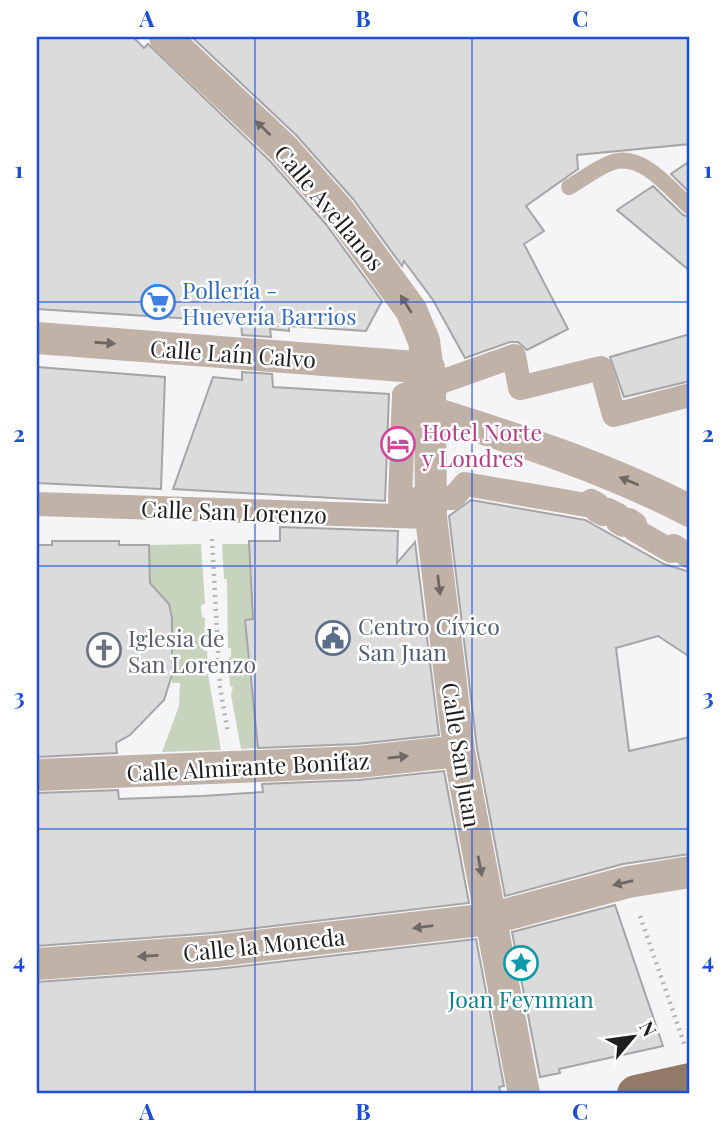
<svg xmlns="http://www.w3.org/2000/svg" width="727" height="1131" font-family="'Playfair Display',serif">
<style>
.green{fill:#c8d3be}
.building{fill:#dbdbdc;stroke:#a5a5a7;stroke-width:2}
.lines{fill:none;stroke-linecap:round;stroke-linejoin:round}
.path{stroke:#b4b4b6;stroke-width:4.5;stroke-dasharray:2 5;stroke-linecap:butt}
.service{stroke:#c1b2a8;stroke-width:16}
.pedestrian{stroke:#c1b2a8;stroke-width:24}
.minor{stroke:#c1b2a8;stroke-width:32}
.primary{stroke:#937a68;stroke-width:38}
.oneway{fill:#706864}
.grid{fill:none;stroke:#1d4ed8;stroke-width:2;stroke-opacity:0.55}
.labels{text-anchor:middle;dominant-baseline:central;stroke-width:5;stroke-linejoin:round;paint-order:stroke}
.street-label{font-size:23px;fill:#1f1f20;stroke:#fff}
.shop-label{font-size:23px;fill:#366cbe;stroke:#fff;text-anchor:start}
.hotel-label{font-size:23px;fill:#b23c85;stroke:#fff;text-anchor:start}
.service-label{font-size:23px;fill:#4e5e75;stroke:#fff;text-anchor:start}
.worship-label{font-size:23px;fill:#5b616d;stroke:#fff;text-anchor:start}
.culture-label{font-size:23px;fill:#0d838f;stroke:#fff}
.neatline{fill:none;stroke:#1d4ed8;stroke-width:2.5}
.grid-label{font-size:23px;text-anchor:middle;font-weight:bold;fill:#1d4ed8}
</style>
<rect width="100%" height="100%" fill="#f5f5f7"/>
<path class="green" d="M201,544L205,604L201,605L202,617L205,618L204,651H207L208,664L205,665L206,673L208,674L221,750L162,752L179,706L180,683H172V618L169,604L150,583L149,545Z
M222,544H249L253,619L245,620L258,748L241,749L231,695L233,687L230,686L228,658L231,657V648H228L227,579H224Z"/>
<path class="building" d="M37,37H133L144,48L148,44L270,161L325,223L382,301L366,331L289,326V331L270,329L271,337L242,335L241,322L37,309Z
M192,37H690V144L577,155L578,169L526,206L544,231L524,244L568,329L527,350L518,342H510L465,358L433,300L404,261L402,266L353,199L296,135Z
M690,161V193L671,174Z
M653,186L683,215L690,217V271L617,210Z
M690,334V381L624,397L610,357Z
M37,367L165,377L161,489L37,483Z
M242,372L272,374L273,387L389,394L385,501L173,489L213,377L242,380Z
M471,500L585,520L664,564L690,572V657L658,636L616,648L629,751L690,737V854L623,864L505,896L477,748L449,516Z
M280,527L398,531L397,563L415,542L439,735L357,744L258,748L245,620L253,619L249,541H280Z
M52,541H119V545H149L150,583L169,604L172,618V675L164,700L130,735L116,743L117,753L37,757V545H52Z
M444,771L469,903L213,933L37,946V793L118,790L119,799L202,796L263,792L262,784L359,780Z
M615,905L663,1046L559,1069L560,1073L540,1077L512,932Z
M476,939L504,1086L499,1087L501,1094H37V982L217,969Z"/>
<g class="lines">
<path class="path" d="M212,539L220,687L228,733
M640,916L685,1046"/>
<path class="service" d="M569,187C583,179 598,167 613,162C643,153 670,189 690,207"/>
<path class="pedestrian" d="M690,395L614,415L601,368L520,388L514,356L404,395L400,500L453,498L465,484L586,505L591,501L597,504V511L603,514L608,510L618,515V522L623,525L629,520L635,524V530L671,551L674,546L690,557
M37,504L426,517"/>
<path class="minor" d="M165,37L283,148L339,211L411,310L424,341L430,385L431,517L459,751L524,1094
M37,338L429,368
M431,412C520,440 607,468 690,511
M37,775L358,762L459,751
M37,964L215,951L490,919L628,882L690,872"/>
<path class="primary" d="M636,1094L690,1082"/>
</g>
<defs><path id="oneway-solid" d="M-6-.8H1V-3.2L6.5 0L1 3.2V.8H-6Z" transform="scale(1.75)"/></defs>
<g class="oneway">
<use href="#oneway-solid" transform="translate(263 128) rotate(-136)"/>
<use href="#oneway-solid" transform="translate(406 304) rotate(-122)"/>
<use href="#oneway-solid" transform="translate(105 343) rotate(4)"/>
<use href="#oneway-solid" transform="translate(629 481) rotate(-158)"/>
<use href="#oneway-solid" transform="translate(439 585) rotate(83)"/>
<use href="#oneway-solid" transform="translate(398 757) rotate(-6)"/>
<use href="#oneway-solid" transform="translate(480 866) rotate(79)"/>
<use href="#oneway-solid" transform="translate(623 883) rotate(167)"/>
<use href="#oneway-solid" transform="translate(423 927) rotate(173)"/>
<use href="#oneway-solid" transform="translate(148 956) rotate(176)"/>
</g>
<path class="grid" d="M255,37V1094M472,37V1094M37,302H690M37,566H690M37,829H690"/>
<defs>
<g id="supermarket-ring" transform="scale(1.75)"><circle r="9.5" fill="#fff" stroke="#3f7fe0" stroke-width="1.5"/><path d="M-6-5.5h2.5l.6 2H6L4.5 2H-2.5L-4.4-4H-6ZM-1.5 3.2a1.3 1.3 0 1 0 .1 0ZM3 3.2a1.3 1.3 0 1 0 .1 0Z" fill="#3f7fe0"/></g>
<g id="hotel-ring" transform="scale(1.75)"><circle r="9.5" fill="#fff" stroke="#d1479c" stroke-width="1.5"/><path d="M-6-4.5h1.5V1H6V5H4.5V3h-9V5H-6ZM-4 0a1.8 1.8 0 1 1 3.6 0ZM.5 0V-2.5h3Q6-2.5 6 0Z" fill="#d1479c"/></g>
<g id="civic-ring" transform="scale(1.75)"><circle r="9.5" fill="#fff" stroke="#5c6f8a" stroke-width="1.5"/><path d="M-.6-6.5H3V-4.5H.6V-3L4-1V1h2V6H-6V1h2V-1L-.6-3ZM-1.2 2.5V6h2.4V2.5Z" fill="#5c6f8a"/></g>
<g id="church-ring" transform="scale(1.75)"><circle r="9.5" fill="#fff" stroke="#6b7280" stroke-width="1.5"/><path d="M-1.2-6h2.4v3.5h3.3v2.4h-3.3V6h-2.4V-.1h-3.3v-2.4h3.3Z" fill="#6b7280"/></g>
<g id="sight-ring" transform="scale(1.75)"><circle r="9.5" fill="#fff" stroke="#0f9aa8" stroke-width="1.5"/><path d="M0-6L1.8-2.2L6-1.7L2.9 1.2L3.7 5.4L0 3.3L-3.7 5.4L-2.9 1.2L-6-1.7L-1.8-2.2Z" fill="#0f9aa8"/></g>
</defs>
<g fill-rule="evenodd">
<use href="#supermarket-ring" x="158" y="302"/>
<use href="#hotel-ring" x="398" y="444"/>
<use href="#civic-ring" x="333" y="638"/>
<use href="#church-ring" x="104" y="650"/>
<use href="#sight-ring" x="521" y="963"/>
</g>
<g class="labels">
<g class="street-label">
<text transform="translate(330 207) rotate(50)">Calle Avellanos</text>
<text transform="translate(233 353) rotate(4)">Calle Laín Calvo</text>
<text transform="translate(234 511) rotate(2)">Calle San Lorenzo</text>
<text transform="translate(462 755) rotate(81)">Calle San Juan</text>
<text transform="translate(248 766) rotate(-3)">Calle Almirante Bonifaz</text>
<text transform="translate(264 944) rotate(-6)">Calle la Moneda</text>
</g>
<g class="shop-label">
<text x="182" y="289">Pollería -<tspan x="182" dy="26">Huevería Barrios</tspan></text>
</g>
<g class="hotel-label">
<text x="422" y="431">Hotel Norte<tspan x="422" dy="26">y Londres</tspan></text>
</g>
<g class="service-label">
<text x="358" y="625">Centro Cívico<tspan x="358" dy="26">San Juan</tspan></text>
</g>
<g class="worship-label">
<text x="128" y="637">Iglesia de<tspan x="128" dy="26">San Lorenzo</tspan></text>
</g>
<g class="culture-label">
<text x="521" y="998">Joan Feynman</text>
</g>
</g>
<rect width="727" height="1131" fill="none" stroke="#ffffff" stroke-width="77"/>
<g transform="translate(633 1037) rotate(61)" stroke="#ffffff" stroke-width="5" paint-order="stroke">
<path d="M0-5L12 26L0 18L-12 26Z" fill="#1f1f20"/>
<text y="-10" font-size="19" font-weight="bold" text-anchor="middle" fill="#1f1f20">N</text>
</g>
<rect x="38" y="38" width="650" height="1054" class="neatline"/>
<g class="grid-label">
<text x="147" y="27">A</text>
<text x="363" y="27">B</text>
<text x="580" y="27">C</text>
<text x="19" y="178">1</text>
<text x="708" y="178">1</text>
<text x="19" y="442">2</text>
<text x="708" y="442">2</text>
<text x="19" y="705">3</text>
<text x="708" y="705">3</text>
<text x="19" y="969">4</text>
<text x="708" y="969">4</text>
<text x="147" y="1120">A</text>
<text x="363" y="1120">B</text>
<text x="580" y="1120">C</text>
</g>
</svg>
